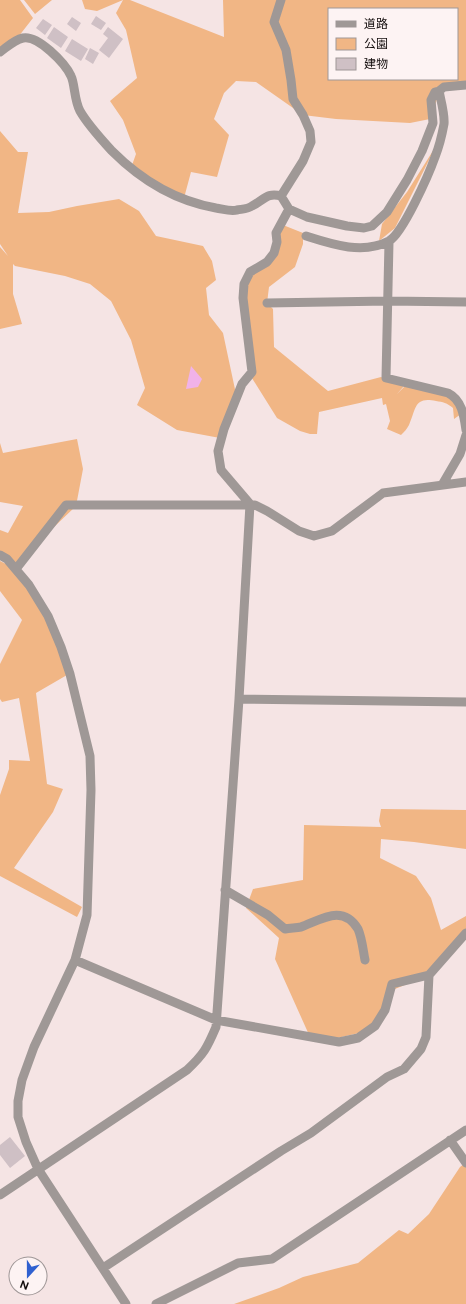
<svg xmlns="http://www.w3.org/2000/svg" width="466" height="1304" font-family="Figtree,'Noto Sans JP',sans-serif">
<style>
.green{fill:#f1b685;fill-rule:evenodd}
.water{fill:#f1b2e9}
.building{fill:#cfc0c5}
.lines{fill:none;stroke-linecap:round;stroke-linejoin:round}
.street{stroke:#9f9896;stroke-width:9}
</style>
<rect width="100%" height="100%" fill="#f5e4e4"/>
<path class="green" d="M0,0H20L33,18L15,41L0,48Z
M24,0H52L35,14Z
M82,0H130L224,37L223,0H466V85L441,88L430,119L410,123L336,119L303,115L256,82L236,81L224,93L214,119L229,135L217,177L191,172L184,198L131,168L136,154L123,120L110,101L137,78L126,30L116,13L123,0L97,11L85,9ZM329,9H457V79H329Z
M0,131L18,152H28L18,213L49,212L77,206L119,199L139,211L156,236L203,246L212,261L216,280L206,288L209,315L223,333L236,394L220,438L177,430L137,405L145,388L131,340L111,301L90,284L65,276L15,266L13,264V294L22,324L0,329V247L8,256L0,244Z
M436,146L395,228L379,241L382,224L407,192Z
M283,225L303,233V244L295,267L269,287L267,303L273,309L274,347L328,391L381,377L404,386L397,394L406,385L452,396L461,414L454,419L453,408C447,403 443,402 436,401C414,396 416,409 409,425C407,429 404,432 401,435L387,429L390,421L386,404L383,405L382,398L319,412L317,434H310L300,431L277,418L250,375L246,279L267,262Z
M77,439L83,469L76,506L13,566L0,557V530L8,533L23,506L0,502V443L3,453Z
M0,561L16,569L46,612L67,675L36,693L47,784L63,789L53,812L14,868L82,907L77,917L0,876V795L9,769V760L30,761L19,698L2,702L0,699V664L22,620L0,591Z
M381,809L466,810V849L414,842L381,839L380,858L416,876L431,898L441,930L466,916V934L429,975L395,989L368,1031L328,1040L310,1037L275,959L279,938L246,908L253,889L303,880L304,825L381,827L379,821Z
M464,1164H466V1304H234L279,1288L303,1277L358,1263L399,1230L408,1234L429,1214L460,1167Z"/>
<path class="water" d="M191,366L202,379L198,387L186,389Z"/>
<path class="building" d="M96,16L106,23L101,30L91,24Z
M72,17L81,23L76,31L67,24Z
M43,19L52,25L45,35L36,28Z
M54,27L68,37L61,48L47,38Z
M108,27L123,39L109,58L99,50L108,38L103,34Z
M72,39L88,49L81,61L65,51Z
M90,48L99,53L93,64L85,59Z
M10,1137L25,1156L10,1168L0,1155V1145Z"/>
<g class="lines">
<path class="street" d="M281,0L274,22L286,50L291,80L293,99L303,115L310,131L311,142L303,161L281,196
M0,52C7,47 14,40 23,38C38,35 65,63 71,76C75,84 74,100 80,111C88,125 101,139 112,151C141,180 176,201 216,208C223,209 231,212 237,210C242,209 248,209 252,206C264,200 267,192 281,196L289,209L307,217L347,226L364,228L372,226L387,212L407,180L422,151L433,123L431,100L435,92L439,91
M306,236C331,244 363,255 389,241C403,233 429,174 435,157C439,147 442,135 444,124C445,115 441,101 439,91L444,87L466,85
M389,242L386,378L448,393C462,400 464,416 466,430
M267,303L388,301L466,302
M442,485L460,454L466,435
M0,555L7,559L29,585L48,616L61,647L70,674L90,756L91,790L87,915L75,960L34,1047L22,1080L18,1101V1117L26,1142L38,1169L126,1304
M16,569L66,505H255L267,511L299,531L314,536L332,531L383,493L466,482
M239,699L466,702
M225,890L268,915L285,929C290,928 296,928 301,927C322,919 343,904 358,929C362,938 363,950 365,960
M75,960L216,1020L339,1042L358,1038L375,1026L385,1010L392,984L429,975L466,933
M450,1140L466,1163
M0,1195L187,1070C204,1054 207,1048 216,1027L239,699L250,504L221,470L218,451L224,429L242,384L252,372L243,298L244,284L250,272L267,262L274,253L277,242L276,233L289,209
M103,1268L281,1151L311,1133L387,1077L404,1069L421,1049L426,1037L429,975
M156,1304L238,1263L272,1259L466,1130"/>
</g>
<rect x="328" y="8" width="130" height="72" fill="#fdf3f3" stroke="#9f9797"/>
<rect x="336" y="21" width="20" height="6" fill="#9f9896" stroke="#9f9797"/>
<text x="364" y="28" font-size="12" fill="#130d0d">道路</text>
<rect x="336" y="38" width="20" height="12" fill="#f1b685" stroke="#9f9797"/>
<text x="364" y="48" font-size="12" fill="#130d0d">公園</text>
<rect x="336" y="58" width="20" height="12" fill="#cfc0c5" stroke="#9f9797"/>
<text x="364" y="68" font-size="12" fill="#130d0d">建物</text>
<g transform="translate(28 1276) rotate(201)"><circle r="19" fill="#fdf3f3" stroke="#9f9797"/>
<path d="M0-3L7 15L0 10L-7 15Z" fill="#3061d0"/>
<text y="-6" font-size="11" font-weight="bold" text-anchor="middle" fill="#130d0d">N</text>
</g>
</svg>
